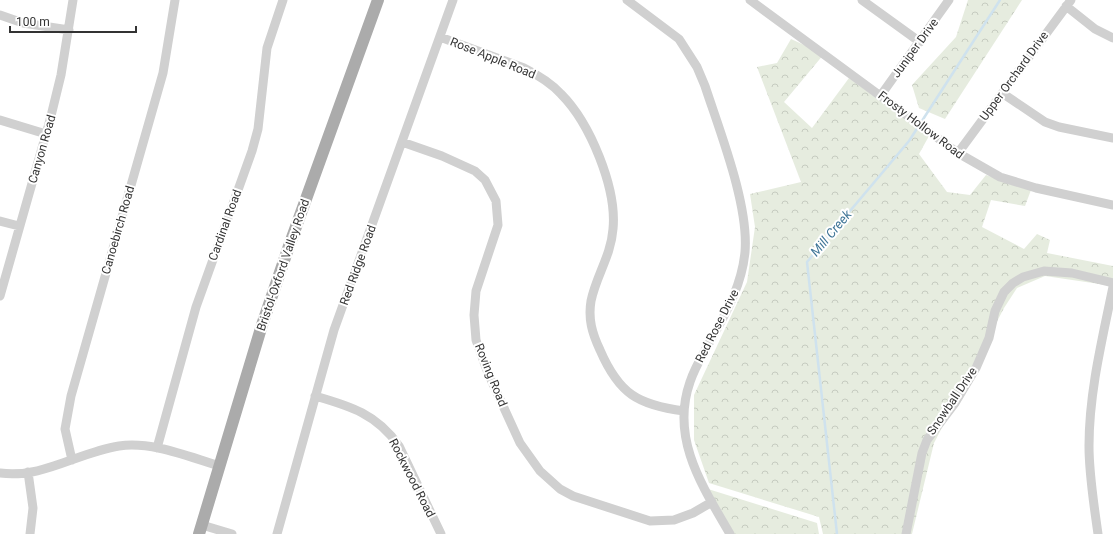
<svg xmlns="http://www.w3.org/2000/svg" width="1113" height="534" font-family="Roboto,sans-serif">
<style>
.forest{fill:url(#forest-crowns)}
.lines{fill:none;stroke-linecap:round;stroke-linejoin:round}
.stream{stroke:#cfe2ee;stroke-width:2.5}
.minor{stroke:#d0d0d0;stroke-width:9}
.major{stroke:#ababab;stroke-width:12}
.labels{text-anchor:middle;dominant-baseline:central;stroke-width:4;stroke-linejoin:round;paint-order:stroke}
.street-label{font-size:12px;fill:#333;stroke:#fff}
.water-label{font-size:13px;font-style:italic;fill:#3f7597;stroke:#fff}
</style>
<defs>
<pattern id="forest-crowns" width="20" height="18" patternUnits="userSpaceOnUse"><rect width="20" height="18" fill="#e6ecdf"/><path d="M2 6a3 3 0 1 1 6 0M12 15a3 3 0 1 1 6 0" fill="none" stroke="#c6cbc0"/></pattern>
</defs>
<rect width="100%" height="100%" fill="#fff"/>
<path class="forest" d="M968,0H1022L945,119L919,108L912,85L956,37Z
M791,39L824,54L784,102L812,128L849,78L929,136L919,154L947,192L970,195L986,175L1031,190L1025,206L991,200L982,227L1024,249L1037,234L1050,240L1047,253L1113,266V286L1045,276L1017,288L1004,308L934,443L912,534H823L819,517L709,483L694,440V395L747,282L755,227L750,194L801,182L757,67L777,63Z
M708,489L817,523L819,534H726Z"/>
<g class="lines">
<path class="stream" d="M837,534L807,262L909,141L1000,0"/>
<path class="minor" d="M627,0L679,39L697,67L705,86C720,132 749,205 745,252C742,283 728,310 713,336C705,351 695,366 690,382C670,439 703,487 730,534
M750,0L958,153L1000,177L1036,188L1113,205
M862,0L920,42
M1066,6L1095,29L1113,38
M0,15L23,23L69,30
M440,37L524,68C538,75 551,83 561,94C590,123 617,188 613,229C611,256 596,276 591,301C588,319 592,333 600,350C619,394 638,405 684,411
M1002,93L1045,122L1059,127L1113,138
M881,95L949,0
M0,120L46,134
M402,142L442,156L475,171L485,180L496,201L498,225L476,291L474,315L476,340L488,373L520,443L540,471L560,489L573,496L650,521L674,520L693,513L712,502
M958,153L1071,0
M0,221L19,226
M0,296L50,120L61,75L73,0
M315,396C350,406 377,414 399,446L441,534
M157,448L196,307L252,151L258,129L267,48L283,0
M72,460L65,429L71,396L163,73L175,0
M28,472L33,508L30,534
M0,473C42,479 79,452 119,446C152,441 189,457 220,466
M202,525L232,534
M277,534L334,330L453,0
M906,534L922,453L927,440L955,403L976,368L989,338L995,311L1004,292L1013,283L1023,277L1044,271L1072,273L1113,283
M1098,534C1094,505 1089,475 1089,446C1089,393 1102,340 1113,287"/>
<path class="major" d="M199,534L262,325L289,246L378,0"/>
</g>
<g class="labels">
<g class="street-label">
<text transform="translate(915 48) rotate(-54)">Juniper Drive</text>
<text transform="translate(493 58) rotate(22)">Rose Apple Road</text>
<text transform="translate(1014 76) rotate(-54)">Upper Orchard Drive</text>
<text transform="translate(921 125) rotate(37)">Frosty Hollow Road</text>
<text transform="translate(42 149) rotate(-74)">Canyon Road</text>
<text transform="translate(225 225) rotate(-70)">Cardinal Road</text>
<text transform="translate(118 230) rotate(-74)">Canoebirch Road</text>
<text transform="translate(283 265) rotate(-71)">Bristol-Oxford Valley Road</text>
<text transform="translate(358 265) rotate(-70)">Red Ridge Road</text>
<text transform="translate(717 326) rotate(-63)">Red Rose Drive</text>
<text transform="translate(491 375) rotate(68)">Roving Road</text>
<text transform="translate(952 401) rotate(-56)">Snowball Drive</text>
<text transform="translate(412 478) rotate(63)">Rockwood Road</text>
</g>
<g class="water-label">
<text transform="translate(831 233) rotate(-50)">Mill Creek</text>
</g>
</g>
<path d="M10 26v6h126v-6" fill="none" stroke="#333333" stroke-width="2"/>
<text x="16" y="26" font-size="12" fill="#333333" stroke="#ffffff" stroke-width="3" paint-order="stroke">100 m</text>
</svg>
